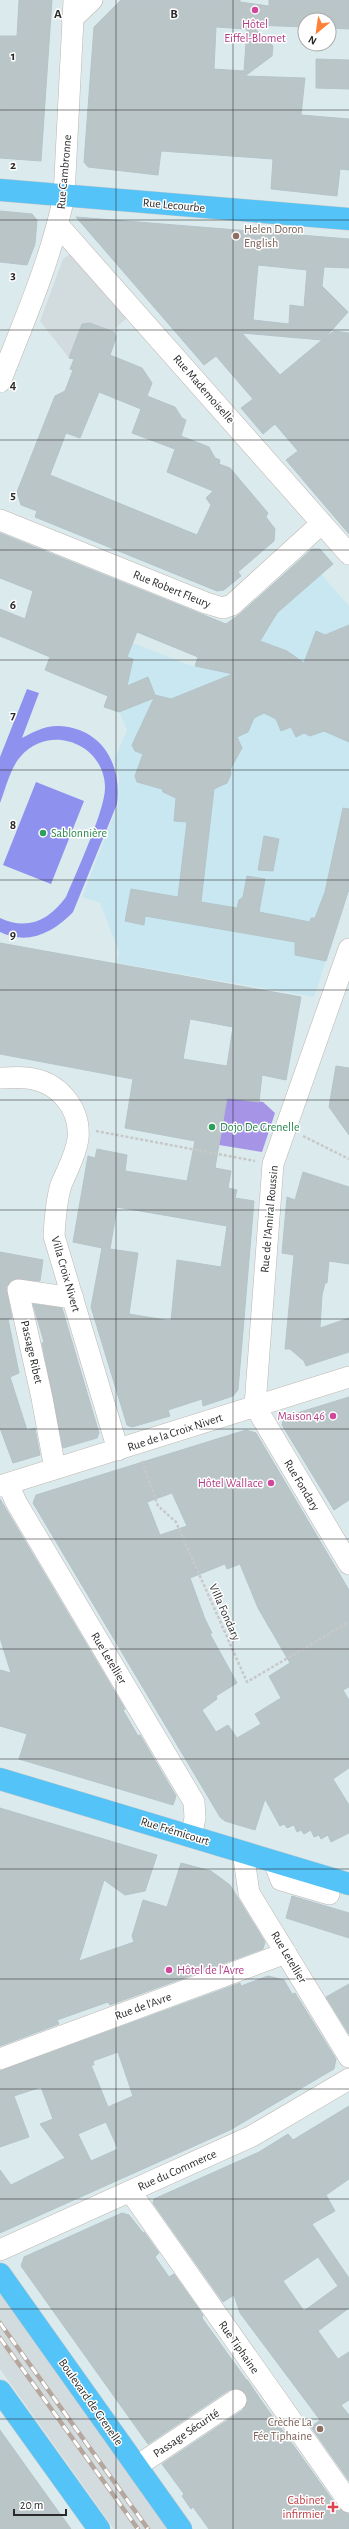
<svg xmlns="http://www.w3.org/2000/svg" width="349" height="2529" font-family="'Alegreya Sans',sans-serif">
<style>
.education{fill:#c9e7f0}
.green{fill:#a694e7}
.pitch{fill:#8f91ef}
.plaza{fill:#d2dbdd}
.building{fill:#bac5c8;stroke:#b4c4c8;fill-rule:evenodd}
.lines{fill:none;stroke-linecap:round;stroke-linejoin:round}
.minor-tunnel{stroke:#b8c4c6;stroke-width:21;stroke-dasharray:21 10;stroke-linecap:butt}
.minor-casing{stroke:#bfb4af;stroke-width:22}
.major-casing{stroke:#c8c8c8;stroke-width:23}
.path{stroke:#c8c8c8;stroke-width:2.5;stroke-dasharray:3 2;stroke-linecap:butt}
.minor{stroke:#fff;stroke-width:21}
.major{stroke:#54c3f8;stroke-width:22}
.rail-casing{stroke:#b5a79d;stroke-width:4.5}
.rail{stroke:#fff;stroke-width:3;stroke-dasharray:9;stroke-linecap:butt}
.grid{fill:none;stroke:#2a2a2a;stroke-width:1;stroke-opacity:0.55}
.hotel-dot{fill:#d1479c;stroke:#fff;stroke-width:1.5}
.education-dot{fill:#8d6e63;stroke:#fff;stroke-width:1.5}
.leisure-dot{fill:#2e9e5b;stroke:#fff;stroke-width:1.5}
.health-dot{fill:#e0444e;stroke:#fff;stroke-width:1.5}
.labels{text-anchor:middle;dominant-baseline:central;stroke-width:3;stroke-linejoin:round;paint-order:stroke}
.hotel-label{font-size:12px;fill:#b23c85;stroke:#fff;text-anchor:end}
.street-label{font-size:12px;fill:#2a2a2a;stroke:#fff}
.education-label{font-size:12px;fill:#785e54;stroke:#fff;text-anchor:start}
.leisure-label{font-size:12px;fill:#27864d;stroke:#fff;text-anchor:start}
.health-label{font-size:12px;fill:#be3a42;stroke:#fff;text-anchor:end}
.grid-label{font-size:13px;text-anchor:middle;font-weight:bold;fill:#2a2a2a;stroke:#fff;stroke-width:3;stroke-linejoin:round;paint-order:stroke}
</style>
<rect width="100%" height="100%" fill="#dbebed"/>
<path class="education" d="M321,574L349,606V889L314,997L117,963L119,952L100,903L82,897L118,804L119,776L114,761L127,730L119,712L106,707L108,696L47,671L46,668L50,657L25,647L24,644L133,643L189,665L243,676L273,617Z"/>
<path class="green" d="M215,1096L263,1102L275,1113L262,1152L219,1145L224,1117L212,1114Z"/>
<path class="pitch" d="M27,689L39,693L22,738C33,732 46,725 60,726C103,729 122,765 117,804L73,912C54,932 28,946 0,932V918C28,931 49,920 66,897C76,873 105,810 105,788C105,744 50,723 21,756C10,768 6,788 0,803V757Z
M36,782L84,801L51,884L3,865Z"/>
<path class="plaza" d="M73,252L128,317L112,331L91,323L69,358L40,321L63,259Z
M0,2294L3,2296L169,2529H114L0,2369Z"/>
<path class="building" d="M19,0H52L41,161L0,158V36H17Z
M121,0H240V2L269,6V0H349V29L329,28V20H305V27L251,25L273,46L272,56L245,76L305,78L301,115L349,119V170L340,169L337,196L271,189L273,159L161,151L158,175L88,167L84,162L94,27ZM216,27L247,29L244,71L214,69Z
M316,59L349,60V89L316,88Z
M0,211L32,214L37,220L35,244L27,265L0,262Z
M76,217L349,239V268L324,267L322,286L348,312L324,339L334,331L349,333V534L286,460L298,451L275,424L263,434L241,408L253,399L216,356L204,365ZM258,265L307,270L304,307L290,305L289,324L253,320ZM242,333L322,340L280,375Z
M90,323L114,332L116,338L110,355L142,368L152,383L147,396L175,407L182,418L186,420L181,436L209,447L215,458L220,460L219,464L230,468L268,513L266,517L275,529L274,541L238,572L241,576L224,590L217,591L35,517L37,511L21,505L17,492L55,396L65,391L73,370L70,369L74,359L69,358L82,324ZM99,392L141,409L132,433L175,449L167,472L213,491L206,498L211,505L197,535L50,475L66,433L80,438Z
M0,533L226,624L240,614L312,549H320L333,564L277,613L260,641L287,651L304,663L316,631L325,635L349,625V742L324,731L310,736L304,733L296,737L291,727L281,731L276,719L264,713L254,718L248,732L237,737L242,748L230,770L231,774L227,783L214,789L201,902L237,908L239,900L243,897L247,876L265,879L259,912L310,922L311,918H315L325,892L343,808L349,809V889L326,961L295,955V942L145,916L144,925L125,921L131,889L178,897L187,822L174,821L176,798L163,792L162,789L137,782L135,776L143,754L135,751L132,745L154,698L119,712L104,707L108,696L45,670L50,657L0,636V609L25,619L33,591L0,578ZM137,632L198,657L195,666L233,674L171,699L155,695L148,677L127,686L133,659L127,657Z
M264,836L279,839L273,871L258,870Z
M0,943L301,997L286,1080L262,1075L259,1102L227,1098L215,1168L231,1171L228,1188L237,1190L235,1198L254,1201L238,1390L233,1396L203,1406L202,1399L168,1410L170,1416L132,1427L127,1425L91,1307L102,1248L73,1242L88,1156L95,1158L97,1149L127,1155L125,1171L187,1181L195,1141L125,1128L133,1079L0,1054ZM190,1019L233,1027L227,1066L183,1059ZM117,1207L227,1226L221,1267L177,1260L171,1321L129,1314L138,1253L110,1249Z
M336,1066L349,1068V1135L329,1107Z
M303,1172L349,1187V1264L329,1261L327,1283H325L322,1295L320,1328L349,1318V1352L306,1366L304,1361L290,1349H285L294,1255L282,1253L287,1197L295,1200Z
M0,1252L43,1260L40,1281L14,1279L6,1287L12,1318L8,1319L19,1373L10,1377L27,1430L35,1428L40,1455L13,1463L0,1428Z
M33,1304L62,1308L99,1433L97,1438L63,1448L42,1343L44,1342Z
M349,1397V1500L334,1510L282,1425L284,1417Z
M246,1430L256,1433L349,1590V1687L343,1690L349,1700V1768L333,1779L349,1805V1833L331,1842L328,1835L321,1839L319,1835L314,1837L311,1830L304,1834L301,1830L297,1832L294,1825L287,1828L284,1824L280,1826L265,1799L255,1830L225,1821L220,1817L33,1503L36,1495ZM172,1493L187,1526L160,1535L147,1502ZM225,1564L227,1569L240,1564L258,1608L290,1663L269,1676L281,1698L255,1714L261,1724L237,1738L228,1725L216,1732L202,1710L217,1699L216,1696L237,1683L210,1634L212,1633L205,1619L190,1578Z
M0,1499L125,1709L123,1710L138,1736L140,1735L176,1796L173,1805L19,1759L27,1734L0,1726V1670L11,1673L0,1638Z
M0,1808L157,1855L145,1891L125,1895L104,1880L79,1961L134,1942L132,1936L143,1900L167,1907L181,1863L211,1871L230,1885L265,1942L263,1949L110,2005L108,2002L88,2009L57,2020L59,2024L0,2046Z
M292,1896L349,1913V1938L286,1918Z
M268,1976L284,1980L292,1994L295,1993L336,2059L334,2069L230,2130L0,2233V2170L11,2185L65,2158L40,2124L53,2119L41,2087L14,2096L29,2137L0,2147V2071L240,1983L241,1986ZM118,2052L133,2096L108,2107L91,2065H94L93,2061ZM106,2122L118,2149L91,2161L78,2134Z
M349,1984V2034L326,1997Z
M349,2106V2179L326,2195L335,2211L312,2224L349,2278V2308L318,2331L338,2359L349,2352V2400L341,2405L349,2415V2481L311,2427L320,2420L240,2313L234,2295L223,2302L153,2203L154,2199L259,2152L288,2134L293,2140ZM318,2257L338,2286L304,2311L283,2281Z
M122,2213L129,2215L144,2234V2232L159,2253L155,2257L169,2277L174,2274L203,2315L202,2318L339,2509L349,2514V2529H209L193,2507L191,2509L182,2496L184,2494L162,2464L243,2410L248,2400L246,2393L236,2388L229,2390L148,2444L21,2266L24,2257Z
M0,2430L30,2472L71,2529H0Z"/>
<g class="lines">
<path class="minor-tunnel" d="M236,2400L254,2388"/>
<g class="minor-casing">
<path id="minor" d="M72,19L92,0
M58,225L349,554
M0,382C24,321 51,260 64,196L74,0
M0,520L206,603L223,608L232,605L322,523
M349,949L273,1164L255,1406L349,1564
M0,1078C9,1078 19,1077 27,1078C58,1081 81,1108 78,1139C76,1155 67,1170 61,1185C56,1201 55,1219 54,1236L118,1450
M55,1469L42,1398L18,1290L73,1298
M8,1484L16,1502L194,1802L195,1818L191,1836
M0,1486L349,1377
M243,1852L249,1893L349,2057
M274,1862L281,1880L329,1894
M0,2059L286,1953
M130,2191L349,2502
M0,2250L252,2136L349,2079
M137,2466L236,2400"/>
</g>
<g class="major-casing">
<path id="major" d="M0,190L349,219
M0,1779L349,1884
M0,2274L181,2529
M0,2391L99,2529"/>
</g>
<path class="path" d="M96,1131L255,1161
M303,1136L349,1159
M142,1461L158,1506L176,1522L247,1682L349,1622"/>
<use href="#minor" class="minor"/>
<use href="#major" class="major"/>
<g class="rail-casing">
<path id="rail" d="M0,2323L148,2529
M0,2338L138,2529"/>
</g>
<use href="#rail" class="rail"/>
</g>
<path class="grid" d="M116,0V2529M233,0V2529M0,110H349M0,220H349M0,330H349M0,440H349M0,550H349M0,660H349M0,770H349M0,880H349M0,990H349M0,1100H349M0,1210H349M0,1319H349M0,1429H349M0,1539H349M0,1649H349M0,1759H349M0,1869H349M0,1979H349M0,2089H349M0,2199H349M0,2309H349M0,2419H349"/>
<g class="hotel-dot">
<circle cx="255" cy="10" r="4"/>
<circle cx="333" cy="1416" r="4"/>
<circle cx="271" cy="1483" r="4"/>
<circle cx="169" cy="1970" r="4"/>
</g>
<g class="education-dot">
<circle cx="236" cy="236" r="4"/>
<circle cx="320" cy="2429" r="4"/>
</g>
<g class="leisure-dot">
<circle cx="43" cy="833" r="4"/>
<circle cx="212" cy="1127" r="4"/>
</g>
<path class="health-dot" d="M331 2501h4v4h4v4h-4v4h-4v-4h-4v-4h4z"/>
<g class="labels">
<g class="hotel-label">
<text x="255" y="24" text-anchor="middle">Hôtel<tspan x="255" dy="14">Eiffel-Blomet</tspan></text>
<text x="325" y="1416">Maison 46</text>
<text x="263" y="1483">Hôtel Wallace</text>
<text x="177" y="1970" text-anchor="start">Hôtel de l'Avre</text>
</g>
<g class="street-label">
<text transform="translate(64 172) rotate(-85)">Rue Cambronne</text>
<text transform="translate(174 205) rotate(5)">Rue Lecourbe</text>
<text transform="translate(204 389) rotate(49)">Rue Mademoiselle</text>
<text transform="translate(172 589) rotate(22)">Rue Robert Fleury</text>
<text transform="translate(269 1219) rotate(-85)">Rue de l'Amiral Roussin</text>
<text transform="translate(66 1274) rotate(74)">Villa Croix Nivert</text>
<text transform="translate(32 1352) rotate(77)">Passage Ribet</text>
<text transform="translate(175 1432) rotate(-18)">Rue de la Croix Nivert</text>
<text transform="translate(302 1485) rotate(59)">Rue Fondary</text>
<text transform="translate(225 1612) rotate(66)">Villa Fondary</text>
<text transform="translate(109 1658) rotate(59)">Rue Letellier</text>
<text transform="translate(175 1831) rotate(17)">Rue Frémicourt</text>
<text transform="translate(289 1957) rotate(59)">Rue Letellier</text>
<text transform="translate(143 2006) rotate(-20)">Rue de l'Avre</text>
<text transform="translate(177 2170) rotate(-24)">Rue du Commerce</text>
<text transform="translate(239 2347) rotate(55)">Rue Tiphaine</text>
<text transform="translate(91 2402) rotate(55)">Boulevard de Grenelle</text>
<text transform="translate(186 2433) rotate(-34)">Passage Sécurité</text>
</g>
<g class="education-label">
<text x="244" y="229">Helen Doron<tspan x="244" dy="14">English</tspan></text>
<text x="312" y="2422" text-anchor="end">Crèche La<tspan x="312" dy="14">Fée Tiphaine</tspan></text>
</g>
<g class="leisure-label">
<text x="51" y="833">Sablonnière</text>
<text x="220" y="1127">Dojo De Grenelle</text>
</g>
<g class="health-label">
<text x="324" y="2500">Cabinet<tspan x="324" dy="14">infirmier</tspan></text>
</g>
</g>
<g class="grid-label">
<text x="58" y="18">A</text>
<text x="174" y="18">B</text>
<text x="13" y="60">1</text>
<text x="13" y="169">2</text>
<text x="13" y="279">3</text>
<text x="13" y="389">4</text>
<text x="13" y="499">5</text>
<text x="13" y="609">6</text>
<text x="13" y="719">7</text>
<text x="13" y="829">8</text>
<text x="13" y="939">9</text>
</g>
<g transform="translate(317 32) rotate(209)"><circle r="19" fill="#ffffff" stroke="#aaaaaa"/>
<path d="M0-3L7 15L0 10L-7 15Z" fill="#ff8036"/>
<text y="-6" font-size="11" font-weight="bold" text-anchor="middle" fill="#2a2a2a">N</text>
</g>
<path d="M14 2509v6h52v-6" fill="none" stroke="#2a2a2a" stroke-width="2"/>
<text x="20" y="2509" font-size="12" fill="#2a2a2a" stroke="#ffffff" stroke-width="3" paint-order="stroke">20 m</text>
</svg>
